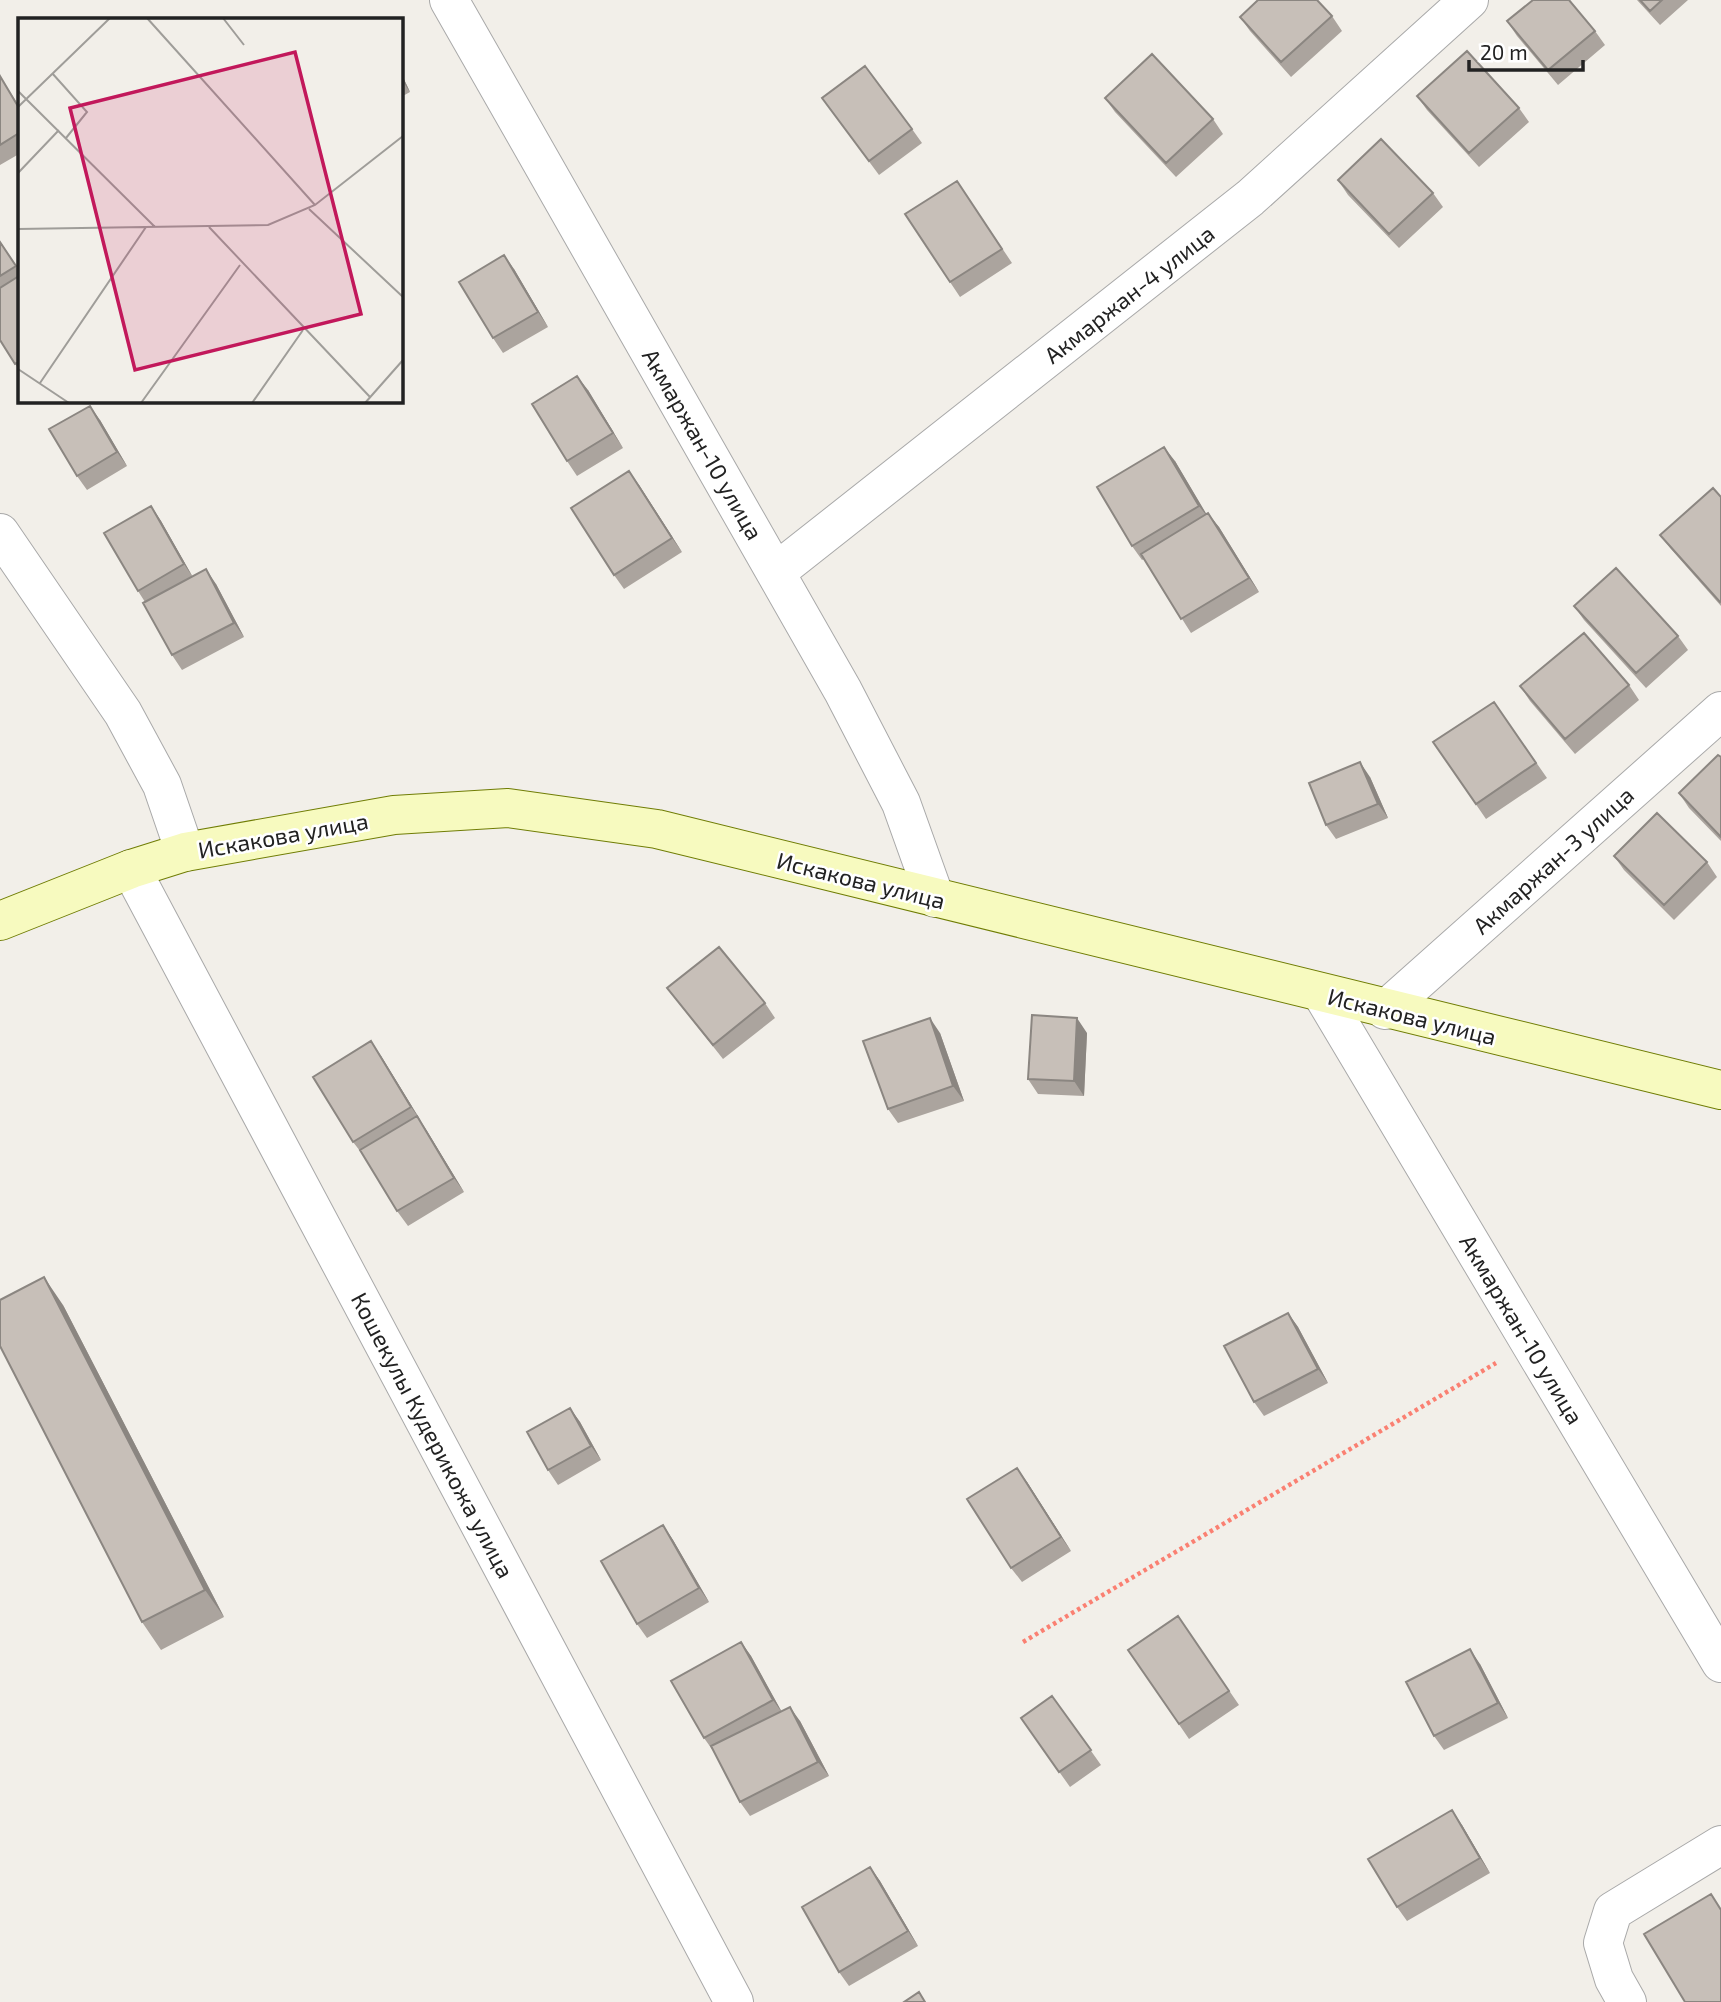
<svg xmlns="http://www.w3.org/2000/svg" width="1721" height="2002" font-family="'Exo 2',sans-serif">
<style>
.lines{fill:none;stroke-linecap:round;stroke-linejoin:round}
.street-casing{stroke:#a9a9a9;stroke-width:40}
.secondary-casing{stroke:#707d05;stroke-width:40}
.path{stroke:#fa8072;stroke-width:4.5;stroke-dasharray:3.5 3.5;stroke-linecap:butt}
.street{stroke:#fff;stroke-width:38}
.secondary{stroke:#f7fabf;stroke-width:38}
.wall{fill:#aba49e}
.shaded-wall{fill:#8b8681}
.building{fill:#c7bfb8;stroke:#8b8681;stroke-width:2}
.labels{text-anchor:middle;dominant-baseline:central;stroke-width:5;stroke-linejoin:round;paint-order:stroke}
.street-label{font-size:23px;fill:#222;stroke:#fff}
.inset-road{fill:none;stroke:#9f9d99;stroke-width:2}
.view{fill:#c2185b;fill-opacity:0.15;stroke:#c2185b;stroke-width:3.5}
.inset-edge{fill:none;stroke:#222;stroke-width:3.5}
</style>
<rect width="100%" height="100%" fill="#f2efe9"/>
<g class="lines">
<g class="street-casing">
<path id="street" d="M449,0L843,691L901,803L935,898
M0,533L123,713L162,785L185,852
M776,572L1250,198L1469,0
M131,869L734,2002
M1322,994L1721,1663
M1385,1010L1721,711
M1627,2002L1614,1979L1603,1943L1613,1911L1721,1845"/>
</g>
<g class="secondary-casing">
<path id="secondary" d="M0,921L131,869L185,852L394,815L508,808L657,829L1721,1090"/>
</g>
<path class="path" d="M1023,1642L1496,1363"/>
<use href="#street" class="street"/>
<use href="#secondary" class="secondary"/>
</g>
<path class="wall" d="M1637,0H1688L1660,25Z
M1332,16L1342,31L1291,77L1250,31L1240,17Z
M1507,21L1595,31L1605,45L1558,85L1517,36Z
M401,73L410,92L401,97Z
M0,76L19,106V154L0,165Z
M1417,96L1519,108L1529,122L1479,167L1427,110Z
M822,98L912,129L922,143L879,175Z
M1105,98L1213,119L1223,134L1176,177L1115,112Z
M1338,180L1433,193L1443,207L1399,248L1348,195Z
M957,181L1012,263L960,297L950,282Z
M0,241L19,271V370L0,340Z
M514,269L548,327L503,353L493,338Z
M588,390L623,448L577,476L567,461Z
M100,420L127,466L87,490L77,476Z
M1175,461L1206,514L1219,527L1259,592L1191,633L1144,559L1142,560L1132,546Z
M639,485L682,552L624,589L614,575Z
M1721,497V606L1671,549L1660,535Z
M151,506L161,521L192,576L216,584L244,637L182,670L172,655L145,602L138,591Z
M1574,606L1678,636L1688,650L1646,688L1584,620Z
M1629,685L1639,700L1575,754L1530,701L1520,686Z
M1494,702L1547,778L1486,819L1433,742Z
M1721,757V841L1689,808L1679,793Z
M1370,777L1388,818L1336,839L1326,825Z
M1614,856L1707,862L1717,877L1674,920L1624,870Z
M667,988L765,1003L775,1018L723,1059L678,1002Z
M940,1033L964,1101L898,1123L888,1109Z
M1087,1033L1084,1096L1038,1094L1028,1079Z
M381,1056L464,1192L408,1226L397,1211L364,1156L353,1142Z
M63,1305L224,1617L161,1650L142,1622Z
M1288,1313L1298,1327L1328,1383L1264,1416L1254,1402Z
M570,1408L580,1422L601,1460L558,1485L548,1470Z
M1027,1482L1071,1551L1022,1582L1011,1568Z
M663,1525L673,1540L709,1602L647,1638L637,1624Z
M1178,1616L1239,1705L1189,1739L1128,1650Z
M741,1642L751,1656L781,1711L800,1721L829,1776L750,1816L740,1802L714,1752L704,1738Z
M1480,1664L1508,1718L1444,1750L1434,1736Z
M1052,1696L1101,1765L1070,1787L1021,1718Z
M1462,1825L1490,1873L1407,1921L1397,1907Z
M870,1867L880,1881L918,1946L849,1986L839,1972Z"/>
<path class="shaded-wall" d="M401,73L410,92L401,79Z
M504,255L514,269L548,327L538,312Z
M577,376L588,390L623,448L613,433Z
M90,406L100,420L127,466L117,452Z
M1164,447L1175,461L1210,520L1199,506Z
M629,471L639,485L682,552L672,538Z
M151,506L161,521L194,579L184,564Z
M1208,513L1219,527L1259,592L1249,578Z
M206,569L216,584L244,637L234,623Z
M1360,762L1370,777L1388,818L1378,804Z
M930,1018L940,1033L964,1101L953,1086Z
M1077,1018L1087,1033L1084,1096L1074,1081Z
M371,1041L381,1056L421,1121L411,1107Z
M417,1116L427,1131L464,1192L454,1178Z
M44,1277L63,1305L224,1617L205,1590Z
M1288,1313L1298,1327L1328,1383L1318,1369Z
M570,1408L580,1422L601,1460L591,1446Z
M1017,1468L1027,1482L1071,1551L1061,1537Z
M663,1525L673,1540L709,1602L699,1588Z
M741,1642L751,1656L783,1714L773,1700Z
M1470,1649L1480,1664L1508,1718L1498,1703Z
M790,1707L800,1721L829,1776L818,1762Z
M1452,1810L1462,1825L1490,1873L1480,1858Z
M870,1867L880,1881L918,1946L908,1931Z"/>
<path class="building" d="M1258,0H1317L1332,16L1281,62L1240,17Z
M1533,0H1569L1595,31L1548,70L1507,21Z
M1640,0H1662L1650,11Z
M1467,51L1519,108L1469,153L1417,96Z
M1152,54L1213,119L1166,163L1105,98Z
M865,66L912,129L869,161L822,98Z
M0,76L19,108V133L0,145Z
M1381,139L1433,193L1389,234L1338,180Z
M957,181L1002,249L950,282L905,214Z
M0,242L16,266L0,276Z
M504,255L538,312L493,338L459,282Z
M19,276V362L15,364L0,340V288Z
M577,376L613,433L567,461L532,404Z
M90,406L117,452L77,476L49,429Z
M1164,447L1199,506L1132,546L1097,487Z
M629,471L672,538L614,575L571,508Z
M1713,488L1721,497V601L1720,602L1660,535Z
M151,506L184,564L138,591L104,533Z
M1208,513L1249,578L1181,619L1141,554Z
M1616,568L1678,636L1636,673L1574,606Z
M206,569L234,623L172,655L143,603Z
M1584,633L1629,685L1565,739L1520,686Z
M1494,702L1536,763L1476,804L1433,742Z
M1718,755L1721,757V837L1679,793Z
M1360,762L1378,804L1326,825L1309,783Z
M1657,813L1707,862L1664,905L1614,856Z
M719,947L765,1003L713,1045L667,988Z
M1032,1015L1077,1018L1074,1081L1028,1079Z
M930,1018L953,1086L888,1109L863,1041Z
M371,1041L411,1107L353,1142L313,1077Z
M417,1116L454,1178L397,1211L360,1150Z
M44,1277L205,1590L142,1622L0,1346V1300Z
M1288,1313L1318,1369L1254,1402L1224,1346Z
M570,1408L591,1446L548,1470L527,1432Z
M1017,1468L1061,1537L1011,1568L967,1499Z
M663,1525L699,1588L637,1624L601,1561Z
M1178,1616L1229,1691L1179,1724L1128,1650Z
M741,1642L773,1700L704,1738L671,1681Z
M1470,1649L1498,1703L1434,1736L1406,1682Z
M1052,1696L1091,1750L1059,1772L1021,1718Z
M790,1707L818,1762L740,1802L711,1746Z
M1452,1810L1480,1858L1397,1907L1368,1859Z
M870,1867L908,1931L839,1972L802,1907Z
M1711,1894L1721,1910V2002H1685L1644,1934Z
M919,1992L925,2002H904Z"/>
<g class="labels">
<g class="street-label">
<text transform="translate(1129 294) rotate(-38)">Акмаржан-4 улица</text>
<text transform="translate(703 444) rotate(60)">Акмаржан-10 улица</text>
<text transform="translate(283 835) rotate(-10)">Искакова улица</text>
<text transform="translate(1553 860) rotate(-42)">Акмаржан-3 улица</text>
<text transform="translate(861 880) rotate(14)">Искакова улица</text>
<text transform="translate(1412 1016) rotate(14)">Искакова улица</text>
<text transform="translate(1522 1329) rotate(59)">Акмаржан-10 улица</text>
<text transform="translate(433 1435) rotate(62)">Кошекулы Кудерикожа улица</text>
</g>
</g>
<g transform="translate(18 18)">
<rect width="385" height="385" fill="#f2efe9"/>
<path class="inset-road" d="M129,0L297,187M205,0L226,27M34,55L69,94L48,120M0,73L137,209M0,89L92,0M0,155L41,112M291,191L385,279M191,209L352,379M0,211L250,207L297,187L385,118M0,351L51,385M22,365L128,209M123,385L222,247M234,385L285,312M347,385L385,342"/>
<path class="view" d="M277,34L343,296L117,352L52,90Z"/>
<rect width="385" height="385" class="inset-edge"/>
</g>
<path d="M1469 60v10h114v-10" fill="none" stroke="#222222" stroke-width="3.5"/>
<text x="1480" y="60" font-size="21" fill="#222222" stroke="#ffffff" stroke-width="5" paint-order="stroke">20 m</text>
</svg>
